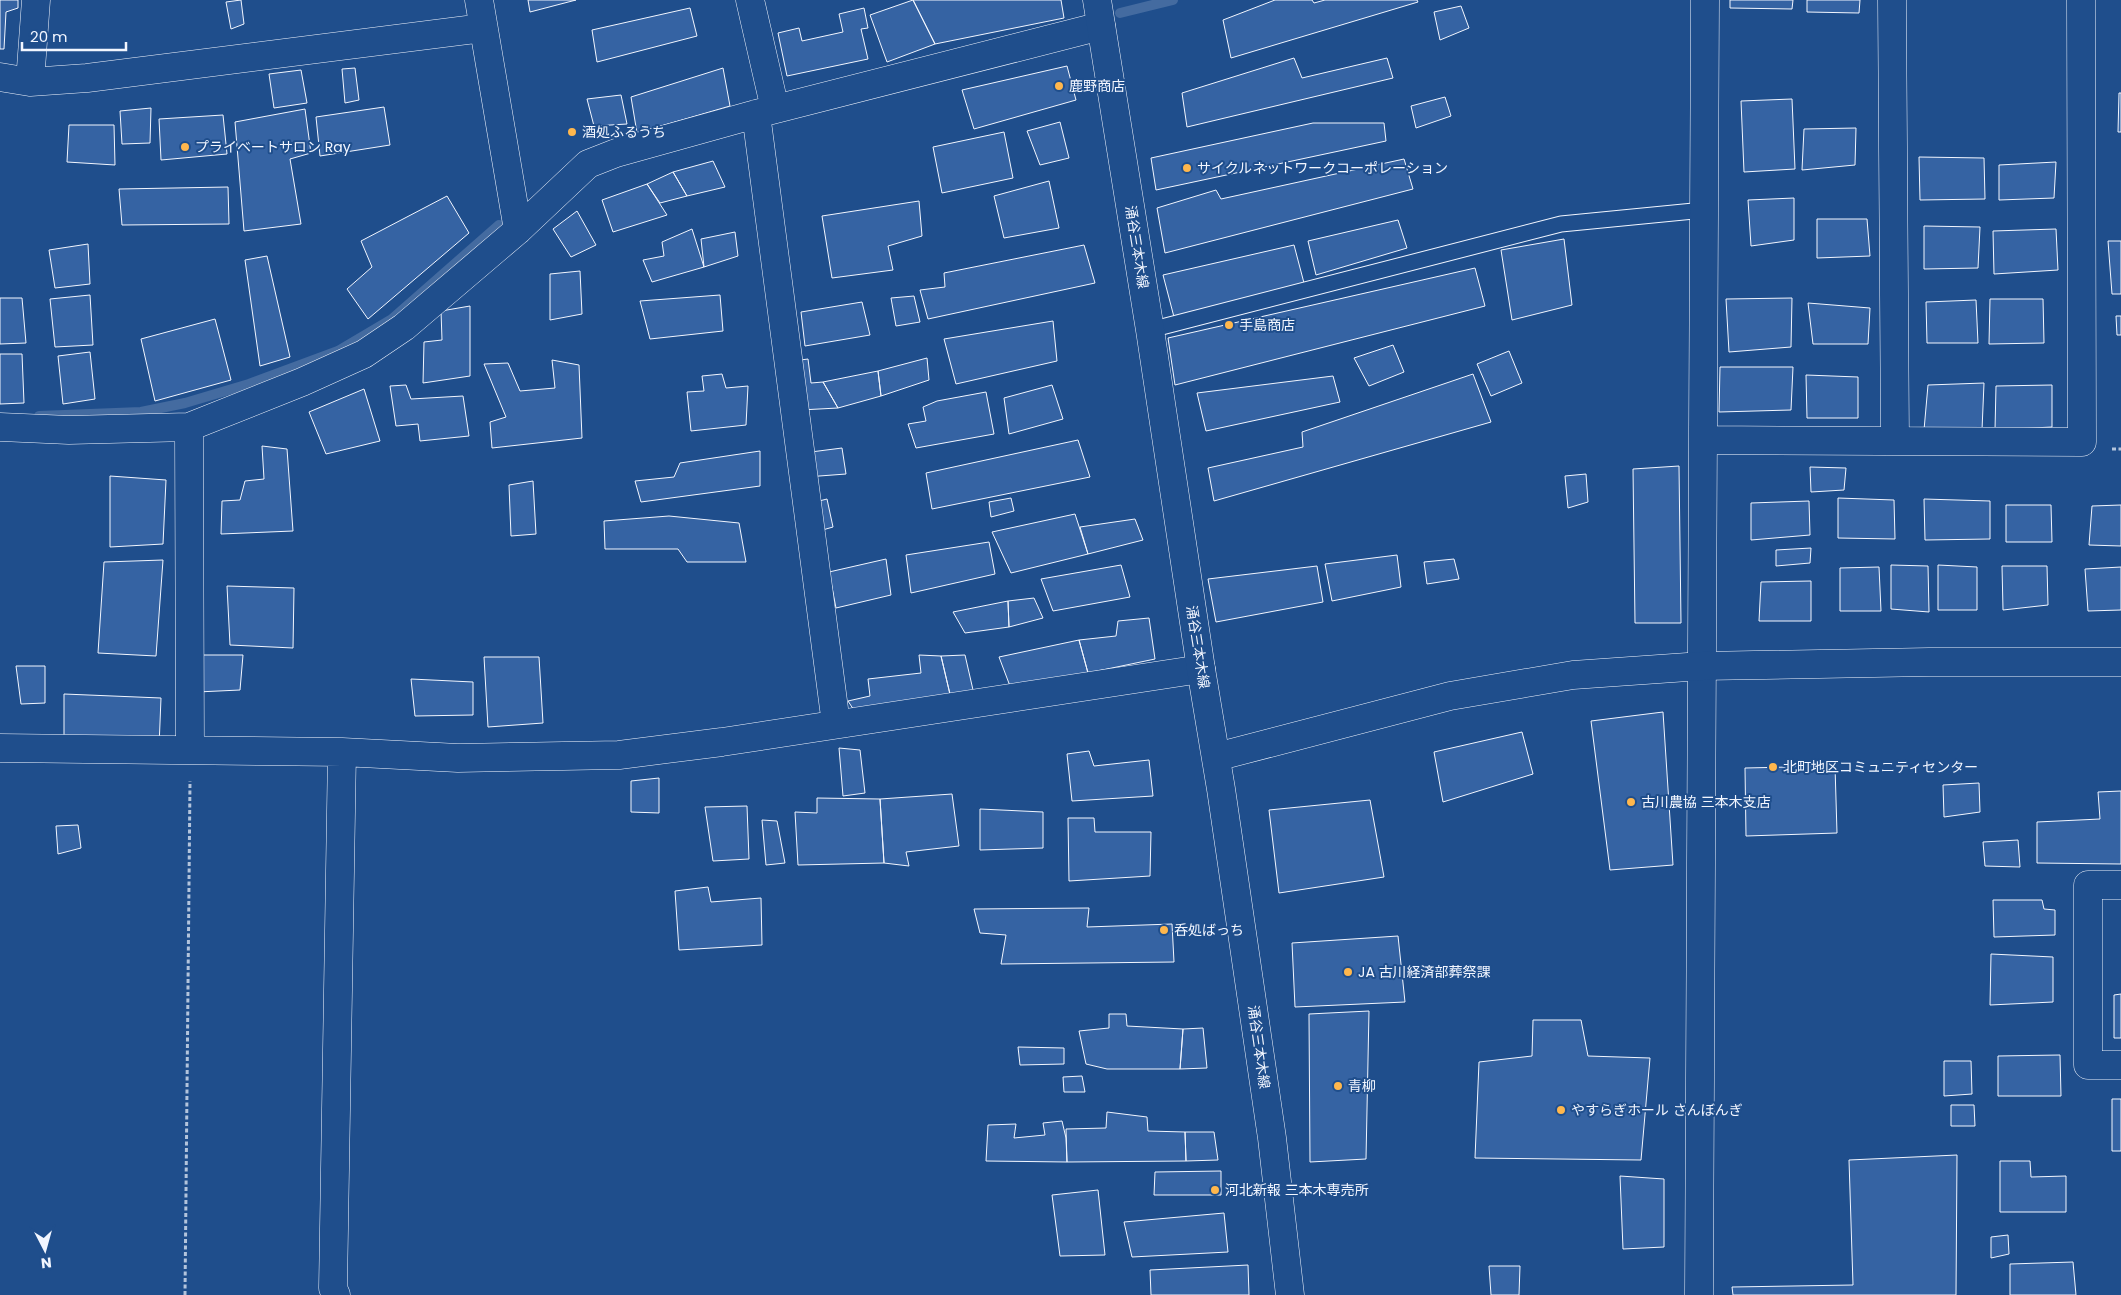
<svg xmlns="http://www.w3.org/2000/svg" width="2121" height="1295" font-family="Poppins,'Noto Sans JP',sans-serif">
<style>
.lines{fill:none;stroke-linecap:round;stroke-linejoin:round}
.stream{stroke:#446ba0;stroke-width:10}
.building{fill:#3563a3;stroke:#f2f6ff}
.lane-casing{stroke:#f2f6ff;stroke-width:17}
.street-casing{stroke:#f2f6ff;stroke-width:29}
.secondary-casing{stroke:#f2f6ff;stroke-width:29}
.path{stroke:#b3c4dc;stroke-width:3;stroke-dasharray:4 2.5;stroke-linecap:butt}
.lane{stroke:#1f4e8c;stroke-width:15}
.street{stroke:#1f4e8c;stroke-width:28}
.secondary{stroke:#1f4e8c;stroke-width:28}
.poi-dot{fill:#ffb74d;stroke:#1f4e8c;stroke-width:2}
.labels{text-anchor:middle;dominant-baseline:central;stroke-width:4;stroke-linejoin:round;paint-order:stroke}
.poi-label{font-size:14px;fill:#f2f6ff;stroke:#1f4e8c;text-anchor:start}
.street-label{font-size:14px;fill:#f2f6ff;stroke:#1f4e8c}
</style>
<rect width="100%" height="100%" fill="#1f4e8c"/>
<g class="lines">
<path class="stream" d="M1120,13L1173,0
M39,416L141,412L185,403L249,384L338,351L392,319L499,225"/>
</g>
<path class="building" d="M0,0H18V8L6,12L4,49H0Z
M241,0L244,24L231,29L226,2Z
M528,0H576L530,12Z
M913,0H1061L1064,18L935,44Z
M913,0L935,44L887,62L870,15Z
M1275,0H1312L1314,3L1325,0H1417L1418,2L1231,58L1223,20Z
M1730,0H1793L1792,9L1730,8Z
M1807,0H1860L1859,13L1807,12Z
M1461,6L1469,28L1440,40L1434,12Z
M690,8L697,36L597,62L592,30Z
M864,8L868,28L861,29L868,59L787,76L778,33L799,28L802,41L843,32L839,14Z
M1294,58L1302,78L1387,58L1393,78L1187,127L1182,93Z
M1067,66L1076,100L974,129L962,90Z
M355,68L359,100L345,103L342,69Z
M723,68L730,106L637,133L631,97Z
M301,70L307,103L274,108L269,74Z
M2119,93H2121V132H2118Z
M621,95L627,124L594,126L587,99Z
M1445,97L1451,116L1416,128L1411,106Z
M1792,99L1795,169L1744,172L1741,101Z
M384,107L390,145L320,156L316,117Z
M151,108L150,143L122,144L120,111Z
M305,109L311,153L290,159L301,224L244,231L235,122Z
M223,115L227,154L161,160L159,119Z
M1060,122L1069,158L1040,165L1027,131Z
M1313,123H1384L1386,141L1156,190L1151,158Z
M69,125H114L115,165L67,162Z
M1856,128L1855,165L1802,170L1804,129Z
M1004,132L1013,178L942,193L933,147Z
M1919,157L1984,158L1985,199L1920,200Z
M1404,159L1413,189L1165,253L1157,208L1216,190L1221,199Z
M713,161L725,187L687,196L673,172Z
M2056,162L2054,198L1999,200V165Z
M673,172L687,196L660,203L647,184Z
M1049,181L1059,228L1004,238L994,196Z
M647,184L667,215L613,232L602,200Z
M228,187L229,224L122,225L119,189Z
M447,196L469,233L368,319L347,289L372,267L361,241Z
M1794,198V240L1751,246L1748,200Z
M919,201L922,236L888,246L893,270L832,278L822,216Z
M577,211L596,245L571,257L553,229Z
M1817,219H1867L1870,256L1817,258Z
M1398,220L1407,248L1316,275L1308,241Z
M1924,226L1980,227L1978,268L1924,269Z
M692,229L704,267L652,282L643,260L664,256L662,242Z
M2056,229L2058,270L1994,274L1993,231Z
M735,232L738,256L704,267L701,239Z
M1564,239L1572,305L1512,320L1501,250Z
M2108,241H2121V294H2112Z
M88,244L90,284L55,288L49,250Z
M1084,245L1095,283L928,319L920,290L945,287L944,273Z
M1294,245L1304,283L1174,317L1163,275Z
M267,256L290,357L260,366L245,260Z
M1475,268L1485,306L1175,385L1168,338Z
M580,271L582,314L550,320V274Z
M90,295L93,345L55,347L50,299Z
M720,295L723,331L650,339L640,301Z
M914,296L920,322L896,326L891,298Z
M0,298H22L26,343L0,344Z
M1792,298L1791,347L1729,352L1726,299Z
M1990,299H2043L2044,343L1989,344Z
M1976,300L1978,343H1927L1926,302Z
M862,302L870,335L805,346L801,312Z
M1808,303L1870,308L1868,344H1813Z
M470,306V376L423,383L424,342L442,340L441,311Z
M2116,316H2121V335H2117Z
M215,319L231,380L155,401L141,339Z
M1053,321L1057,361L956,384L944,339Z
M1393,345L1404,372L1369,386L1354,358Z
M1509,351L1522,383L1491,396L1477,364Z
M90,352L95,399L63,404L58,356Z
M0,354H22L24,403L0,404Z
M927,358L929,380L881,396L878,371Z
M808,359L811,383L823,382L838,408L800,410L793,361Z
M552,360L579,365L582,438L492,448L490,422L506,417L484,364L508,363L520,391L555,388Z
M1720,367H1793L1791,410L1719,412Z
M878,371L881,396L838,408L823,382Z
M722,374L726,388L748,386L746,425L691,431L687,392L704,391L702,376Z
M1473,374L1491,422L1214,501L1208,468L1303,447L1302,432Z
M1806,375L1858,377V418H1807Z
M1333,376L1340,402L1206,431L1197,393Z
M1984,383L1982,430H1924L1928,385Z
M406,385L411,399L463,396L469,436L420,441L418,424L396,426L390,386Z
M1052,385L1063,419L1009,434L1004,398Z
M2052,385V427L1995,430L1996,386Z
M364,389L380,441L326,454L309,412Z
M986,392L994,434L916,448L908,424L926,421L923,407L937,401Z
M1078,440L1090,477L932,509L926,473Z
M262,446L287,449L293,531L221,534L222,501L240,500L245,481L264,479Z
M842,448L846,474L806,477L803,453Z
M760,451V486L641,502L635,481L674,477L680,463Z
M1679,466L1681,623H1635L1633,469Z
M1810,467L1846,468L1844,490L1811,492Z
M1586,474L1588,502L1568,508L1565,476Z
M110,476L166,480L163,544L110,547Z
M533,481L536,534L511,536L509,485Z
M1011,498L1014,511L991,517L989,502Z
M1838,498L1894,500L1895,539L1838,538Z
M827,499L833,527L812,533L807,504Z
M1924,499L1990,501V539L1925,540Z
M1809,501L1810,535L1751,540V503Z
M2006,505H2051L2052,542H2006Z
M2121,505V546L2089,545L2092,506Z
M1075,514L1088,554L1011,573L992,532Z
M669,516L739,523L746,562H687L678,549H605L604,521Z
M1135,519L1143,540L1088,554L1080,527Z
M989,542L995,574L911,593L906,555Z
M1811,548L1810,563L1776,566V550Z
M1397,555L1401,587L1332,601L1325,564Z
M886,559L891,595L836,608L829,572Z
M1454,559L1459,579L1427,584L1424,562Z
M163,560L156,656L98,653L104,562Z
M1121,565L1130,597L1053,611L1041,579Z
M1891,565L1928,566L1929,612L1891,609Z
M1938,565L1977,567V610H1938Z
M1317,566L1323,602L1216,622L1208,579Z
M2002,566H2047L2048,605L2003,610Z
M1879,567L1881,611H1840V568Z
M2121,567V610L2088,611L2085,569Z
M1811,581V621H1759L1761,582Z
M227,586L294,588L293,648L230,645Z
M1034,598L1043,618L1009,627L1008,601Z
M1008,601L1009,627L965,633L953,612Z
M1149,618L1155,659L1088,673L1079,640L1116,636L1118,621Z
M1079,640L1088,673L1010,686L999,657Z
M195,655H243L240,690L197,692Z
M919,655L941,656L953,707L861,721L848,701L870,696L868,679L921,673Z
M965,655L976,703L953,707L941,656Z
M484,657H539L543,723L488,727Z
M16,666H45V703L21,704Z
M411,679L473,682V715L415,716Z
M64,694L161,698L159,747L64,744Z
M1663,712L1673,865L1610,870L1591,721Z
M1522,732L1533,774L1443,802L1434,752Z
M839,748L860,750L865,793L843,796Z
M1089,751L1094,766L1149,760L1153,796L1072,801L1067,754Z
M1835,766L1837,833L1746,836L1745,768Z
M659,778V813L631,812V781Z
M1979,783L1980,812L1944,817L1943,785Z
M2121,791V864L2037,863V822L2100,819L2098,792Z
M952,794L959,846L906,852L909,866L884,863L880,799Z
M817,798L880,799L884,863L798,865L795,812L817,813Z
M1370,800L1384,877L1279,893L1269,810Z
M747,806L749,859L713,861L705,807Z
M980,809L1043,812V848L980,850Z
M1068,818H1094L1095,832H1151L1150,876L1069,881Z
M762,820L777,821L785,863L766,865Z
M78,825L81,848L58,854L56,826Z
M2018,840L2020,867L1985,866L1983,842Z
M708,887L711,902L761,898L762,945L679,950L675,891Z
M1993,900H2042L2044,909L2055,910V935L1994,937Z
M1089,908L1087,927L1172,924L1174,962L1001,964L1006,935L980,933L974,909Z
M1398,936L1405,1002L1295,1007L1292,943Z
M1991,954L2053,957V1002L1990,1005Z
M2121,994V1038H2114V995Z
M1369,1011L1366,1159L1310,1162L1309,1014Z
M1109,1014H1126L1127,1026L1183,1029L1180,1069H1107L1086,1064L1079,1031L1109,1028Z
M1533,1020H1581L1588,1056L1650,1058L1641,1160L1475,1158L1479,1062L1532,1056Z
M1203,1028L1207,1068L1180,1069L1183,1029Z
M1018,1047L1064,1048V1064L1020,1065Z
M2060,1055L2061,1096H1998V1056Z
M1944,1061H1971L1972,1094L1944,1096Z
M1082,1076L1085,1092H1064L1063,1077Z
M2112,1099H2121V1151H2112Z
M1951,1105H1974L1975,1126H1951Z
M1107,1112L1147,1117L1148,1131L1185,1132L1186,1161L1067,1162L1066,1129L1106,1128Z
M1062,1121L1066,1138L1067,1162L986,1161L988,1125L1016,1124L1014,1138L1045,1135L1043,1123Z
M1185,1132H1214L1218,1160L1186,1161Z
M1957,1155L1956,1295H1733L1732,1287L1853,1285L1849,1160Z
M2000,1161H2030L2031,1177L2066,1176V1212H2000Z
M1221,1171V1195H1154L1155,1172Z
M1620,1176L1664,1179V1247L1623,1249Z
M1098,1190L1105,1255L1060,1256L1052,1195Z
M1224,1213L1228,1252L1132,1257L1124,1222Z
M2008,1235L2009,1254L1991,1258V1237Z
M2073,1262L2076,1295H2010V1264Z
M1248,1265L1249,1295H1151L1150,1270Z
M1489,1266H1520L1519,1295H1491Z"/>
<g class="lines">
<g class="lane-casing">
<path id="lane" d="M1150,330L1561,224L1704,210"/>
</g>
<g class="street-casing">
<path id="street" d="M479,0L518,230
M750,0L775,109
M1892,0L1895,441
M0,77L30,82L87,78L483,28
M30,82L36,0
M756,114L836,724
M0,427L69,430L189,427L302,382L364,354L404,327L518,230L588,164L616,153L756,114L1101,26
M189,427L190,749
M1703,440L2082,442L2081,0
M0,748L342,752L458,758L619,755L722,742L1201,669
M2121,885H2088V1065H2121
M336,1295L333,1288L342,752
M1699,1295L1705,0"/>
</g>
<g class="secondary-casing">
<path id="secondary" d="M1097,0L1150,330L1201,669L1221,789L1272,1138L1290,1295
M1216,757L1450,696L1573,675L1702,666L1929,662H2121"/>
</g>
<path class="path" d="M2112,449H2121
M185,1295L190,781"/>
<use href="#lane" class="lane"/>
<use href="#street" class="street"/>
<use href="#secondary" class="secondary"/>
</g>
<g class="poi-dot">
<circle cx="1059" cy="86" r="5"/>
<circle cx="572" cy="132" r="5"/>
<circle cx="185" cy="147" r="5"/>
<circle cx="1187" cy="168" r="5"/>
<circle cx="1229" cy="325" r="5"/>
<circle cx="1773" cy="767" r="5"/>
<circle cx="1631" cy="802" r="5"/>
<circle cx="1164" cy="930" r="5"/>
<circle cx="1348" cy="972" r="5"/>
<circle cx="1338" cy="1086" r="5"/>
<circle cx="1561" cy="1110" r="5"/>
<circle cx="1215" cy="1190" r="5"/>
</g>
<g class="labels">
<g class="poi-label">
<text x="1069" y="86">鹿野商店</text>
<text x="582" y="132">酒処ふるうち</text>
<text x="195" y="147">プライベートサロン Ray</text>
<text x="1197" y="168">サイクルネットワークコーポレーション</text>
<text x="1239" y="325">手島商店</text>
<text x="1783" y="767">北町地区コミュニティセンター</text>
<text x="1641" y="802">古川農協 三本木支店</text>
<text x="1174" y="930">呑処ばっち</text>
<text x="1358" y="972">JA 古川経済部葬祭課</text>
<text x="1348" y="1086">青柳</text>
<text x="1571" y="1110">やすらぎホール さんぼんぎ</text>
<text x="1225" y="1190">河北新報 三本木専売所</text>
</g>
<g class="street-label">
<text transform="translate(1137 247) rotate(81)">涌谷三本木線</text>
<text transform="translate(1198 647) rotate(81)">涌谷三本木線</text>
<text transform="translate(1259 1047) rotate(82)">涌谷三本木線</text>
</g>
</g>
<g transform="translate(45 1250) rotate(174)" stroke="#1f4e8c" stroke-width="4" paint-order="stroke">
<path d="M0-4L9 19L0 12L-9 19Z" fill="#f2f6ff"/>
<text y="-8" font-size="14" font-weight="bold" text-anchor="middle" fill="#f2f6ff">N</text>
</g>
<path d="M22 42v8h104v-8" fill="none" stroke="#f2f6ff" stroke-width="2.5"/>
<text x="30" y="42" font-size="15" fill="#f2f6ff" stroke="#1f4e8c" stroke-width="4" paint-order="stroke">20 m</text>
</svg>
